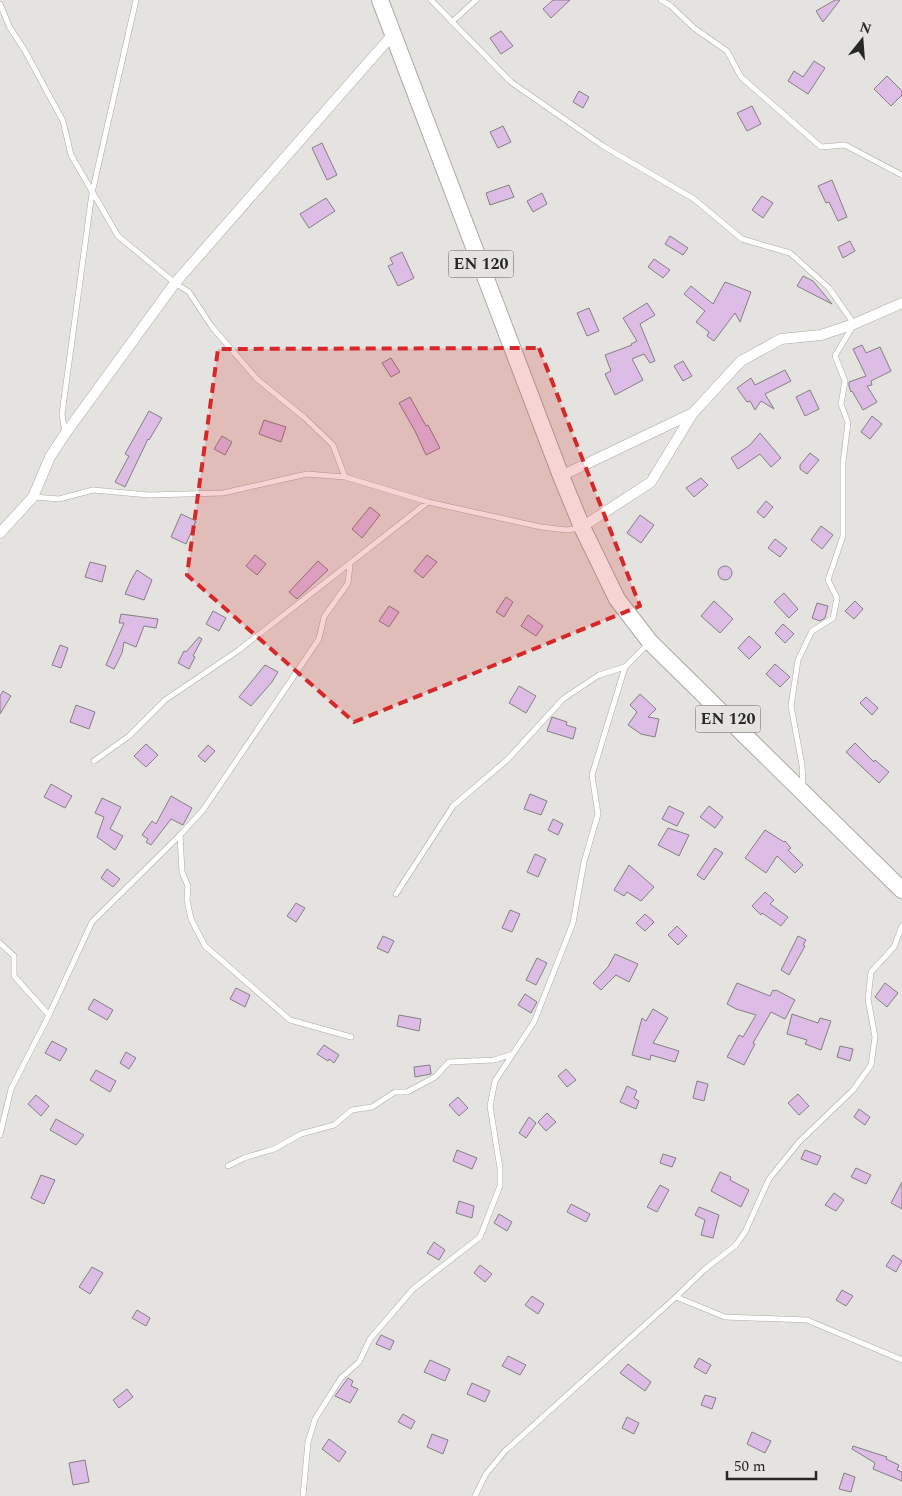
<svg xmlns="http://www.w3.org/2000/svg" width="902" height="1496" font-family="Spectral,serif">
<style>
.building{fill:#ddbce5;stroke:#838083}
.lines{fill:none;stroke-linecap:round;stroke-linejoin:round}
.service-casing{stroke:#abaaa6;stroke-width:6}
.minor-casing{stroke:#abaaa6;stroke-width:11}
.primary-casing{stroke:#abaaa6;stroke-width:18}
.service{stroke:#fff;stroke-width:5}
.minor{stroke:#fff;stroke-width:10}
.primary{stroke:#fff;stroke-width:16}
.marked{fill:#d62828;fill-opacity:0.2;stroke:#d62828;stroke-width:4;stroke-dasharray:10 6;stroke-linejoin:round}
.labels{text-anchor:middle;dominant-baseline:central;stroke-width:4.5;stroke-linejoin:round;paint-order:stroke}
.shield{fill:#e4e3df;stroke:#605f5e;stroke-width:1}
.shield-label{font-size:16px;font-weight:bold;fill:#272726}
</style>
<rect width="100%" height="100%" fill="#e4e3df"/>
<path class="building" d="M553,0H570L551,18L543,9Z
M835,0H840L823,22L816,11Z
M501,31L513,46L501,54L490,38Z
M814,61L825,68L808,94L788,81L794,71L803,77Z
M887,76L902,91V95L891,106L874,89Z
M579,91L589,97L583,108L573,102Z
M752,106L761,124L747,131L737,113Z
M503,126L511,142L498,148L490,132Z
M322,143L337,175L327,180L312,148Z
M832,180L847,217L838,221L829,202L826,203L818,186Z
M509,185L514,197L490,205L486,193Z
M542,193L547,204L533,212L527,201Z
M762,196L773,203L763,218L752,210Z
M326,198L335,211L309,228L300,214Z
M670,236L688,248L683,255L665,244Z
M850,241L855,251L843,258L838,247Z
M402,252L414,278L398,286L388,266L393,264L390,258Z
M654,259L670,270L663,278L648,267Z
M803,276L813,281L832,304L797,286Z
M725,282L751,292L740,322L735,313L714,341L707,336L709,332L696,322L705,311L684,294L691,286L713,304Z
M647,303L655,315L640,324L655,361L650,363L644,354L632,359L643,380L615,395L605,374L611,371L605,355L632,345L631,344L637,341L623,318Z
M589,308L599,331L587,336L577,313Z
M862,345L866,353L880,347L891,371L871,381L872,385L867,386L877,402L863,410L852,391L851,392L849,386V382L866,376L853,349Z
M391,358L400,372L391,377L382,363Z
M683,361L692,376L683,381L674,366Z
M785,370L791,381L765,394L774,409L761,401L755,410L750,401L747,402L737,388L751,378L755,385Z
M810,390L819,409L805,416L796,397Z
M410,397L426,426L428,425L440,448L426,455L415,431L399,403Z
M149,411L162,418L149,440L148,439L125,487L115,482L129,456L125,454Z
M872,416L882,424L870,439L861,432Z
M264,420L286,427L281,442L259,434Z
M760,433L781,458L771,467L760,454L738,469L731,458L750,445Z
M222,436L232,442L225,455L214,449Z
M810,453L819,460L807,474L800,469V465Z
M701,478L708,485L694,497L686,488Z
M766,501L773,507L764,518L757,512Z
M370,507L380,515L362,538L352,529Z
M181,514L196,521L186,544L171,537Z
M640,515L654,525L641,543L627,533Z
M821,526L833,535L822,549L811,540Z
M775,539L787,548L780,557L768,548Z
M255,555L266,564L257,575L246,566Z
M427,555L437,562L423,578L414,571Z
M318,561L328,570L297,599L289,592Z
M90,562L106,566L102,582L85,577Z
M718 573a7 7 0 1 1 14 0a7 7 0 1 1-14 0Z
M137,570L152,580L144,600L125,594L131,580Z
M784,593L798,609L789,618L774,602Z
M506,597L513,602L504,617L496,612Z
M714,601L733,619L720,633L701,616Z
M855,601L863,609L854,619L845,611Z
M817,603L828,606L825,618L820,621L812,618Z
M389,606L399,612L389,627L379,621Z
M213,611L226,618L219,631L206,624Z
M121,614L158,619L156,628L144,626L136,647L124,642L122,653L114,669L106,665L124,623H119Z
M528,615L543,626L536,636L521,626Z
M783,624L794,634L785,643L775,633Z
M749,636L761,647L749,659L738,648Z
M199,637L202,639L193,656L195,657L189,669L178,663L184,651L186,652Z
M60,645L68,648L61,668L52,665Z
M775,664L790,677L780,687L766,674Z
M265,665L278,672L272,682L251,706L239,697Z
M519,686L536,696L526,713L509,703Z
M3,691L11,696L0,714V696Z
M640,694L656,709L648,717L659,719L655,737L641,734L628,725L637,712L630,705Z
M866,697L878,708L872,715L860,703Z
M76,705L95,712L89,729L70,722Z
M552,717L567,722L566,725L576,728L573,739L547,731Z
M855,743L874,762L875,760L889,772L879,783L846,752Z
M146,744L158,755L146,767L134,756Z
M208,745L215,751L205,762L198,756Z
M51,784L72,796L65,808L44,797Z
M530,794L547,801L541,815L524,809Z
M171,796L192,808L183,825L171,819L151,845L146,842L148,839L142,835L152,821L156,824Z
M102,798L121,807L110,829L123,836L115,850L97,837L104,817L95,813Z
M669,806L684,813L677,826L662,819Z
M709,806L723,817L715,828L700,817Z
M553,819L563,824L558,835L548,830Z
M668,828L689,835L679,856L658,845Z
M765,830L784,842L785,841L791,848L788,850L803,865L795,873L777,856L766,873L745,858Z
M715,848L723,853L704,880L697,875Z
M535,854L546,859L538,877L527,872Z
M629,865L654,887L641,901L627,892L624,896L614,890Z
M107,869L120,879L113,887L101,878Z
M765,892L774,900L770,904L788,917L781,926L762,913L761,915L752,906Z
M296,903L305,908L296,922L287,916Z
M510,910L520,914L512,932L502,928Z
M645,914L654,922L645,931L636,923Z
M677,926L687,936L678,945L668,935Z
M383,936L394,941L388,953L377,948Z
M798,936L806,940L803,945L805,946L789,975L781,970Z
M615,954L638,964L629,982L616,975L601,990L593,983L608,967Z
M537,958L547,963L536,985L526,980Z
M737,983L770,996L773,990L775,991L776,990L795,1000L785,1019L771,1012L753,1043L755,1044L744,1065L727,1057L739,1035L743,1037L756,1015L736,1009L727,1004Z
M885,983L898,993L887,1007L875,997Z
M236,988L250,995L245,1007L230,999Z
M525,994L537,1002L531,1013L518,1005Z
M94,999L113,1010L107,1020L88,1009Z
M653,1009L668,1018L653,1043L679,1051L675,1062L651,1055L650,1060L632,1055L642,1018L646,1021Z
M792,1014L818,1023L820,1018L831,1021L821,1050L805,1044L807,1040L787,1034Z
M399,1015L421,1019L419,1031L397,1026Z
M52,1041L67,1049L60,1061L45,1053Z
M324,1045L339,1055L334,1063L329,1059L328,1061L317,1054Z
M840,1046L853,1049L850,1061L837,1057Z
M126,1052L136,1058L129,1069L120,1063Z
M430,1065L431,1074L415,1077L414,1067Z
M566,1069L576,1080L567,1087L558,1076Z
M96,1070L116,1081L110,1092L90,1080Z
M697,1081L708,1084L704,1101L693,1098Z
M627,1086L637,1091L634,1098L639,1101L636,1109L620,1102Z
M798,1094L809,1106L799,1115L788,1103Z
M36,1095L49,1106L41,1116L28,1104Z
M458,1097L468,1108L459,1116L449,1105Z
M859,1109L870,1117L865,1125L854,1117Z
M547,1113L556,1122L546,1131L538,1122Z
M529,1117L536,1123L526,1138L519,1133Z
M56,1119L84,1135L76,1145L50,1130Z
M457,1150L477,1158L472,1169L453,1161Z
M805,1150L821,1156L817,1165L801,1159Z
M663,1154L676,1158L672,1167L660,1163Z
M856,1168L871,1175L866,1184L851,1177Z
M720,1172L731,1177L730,1180L749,1190L741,1207L711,1191Z
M41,1175L55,1180L44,1204L31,1198Z
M902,1182V1209L891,1203Z
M660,1185L669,1190L657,1212L647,1207Z
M834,1193L844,1200L836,1211L825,1205Z
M459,1201L474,1206L472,1218L456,1213Z
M571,1204L590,1214L586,1222L567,1212Z
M699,1207L719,1215L713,1238L701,1235L705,1220L695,1215Z
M499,1214L512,1222L507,1231L494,1223Z
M434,1242L445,1250L439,1260L427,1253Z
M893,1255L902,1261L896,1272L886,1266Z
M480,1265L492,1274L485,1282L474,1273Z
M92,1267L103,1273L90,1294L79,1287Z
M842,1290L853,1296L846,1306L836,1300Z
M532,1296L544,1304L538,1314L525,1305Z
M137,1310L150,1318L146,1326L132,1318Z
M381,1335L394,1341L390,1350L376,1344Z
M508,1356L526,1365L520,1375L502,1366Z
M699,1358L711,1365L706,1374L694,1367Z
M430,1360L450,1369L445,1381L424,1372Z
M628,1364L651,1382L645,1391L620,1373Z
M348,1378L353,1381L351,1386L358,1389L350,1403L335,1396Z
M472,1383L490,1391L485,1402L467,1394Z
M127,1389L133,1397L119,1408L113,1400Z
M705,1395L716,1398L712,1409L701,1405Z
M403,1414L415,1421L411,1429L398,1422Z
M627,1417L639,1423L634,1434L622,1428Z
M752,1432L771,1441L765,1453L747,1444Z
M432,1434L448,1440L443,1454L427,1447Z
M329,1439L346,1452L339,1462L322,1449Z
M853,1446L887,1457L886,1459L899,1465L897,1470L902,1472V1481L873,1469L875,1463L852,1449Z
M85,1460L89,1482L73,1485L69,1463Z
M844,1473L855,1477L851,1492L839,1489Z"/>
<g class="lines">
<g class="service-casing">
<path id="service" d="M431,0L511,82L603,146L694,199L742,239L790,253L829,288L854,324L835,356L845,381L841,404L848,423L843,462V536L828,580L837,598L833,618L812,631L798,660L791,706L802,765L803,786
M661,0L671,6L694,28L727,51L741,77L821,147L845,145L902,175
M0,4L10,28L24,49L63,121L71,155L118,236L175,283L189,292L212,327L257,379L305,418L333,445L345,477
M452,22L476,0
M65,434L62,414L92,193L136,0
M34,497L59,499L93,490L149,495L223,493L307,474L345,477L428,502L541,527L567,530L580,528
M94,761L129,736L165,700L239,650L428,502
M180,835L182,872L188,886L187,900L191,919L205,946L290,1020L351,1037
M396,894L453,806L508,759L563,699L599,675L625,667
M0,943L14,956V976L49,1015
M0,1135L11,1089L49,1015L92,922L180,835L203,810L319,639L324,617L348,583L350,565
M228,1166L244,1158L274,1149L301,1134L334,1125L352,1110L372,1107L395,1092H407L435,1077L449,1062L494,1060L510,1055
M676,1297L725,1317L807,1320L902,1360
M303,1496L308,1442L315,1419L341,1378L359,1362L370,1339L413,1289L480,1237L500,1186V1168L490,1106L495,1081L534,1022L573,923L584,862L598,814L592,775L625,667L648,644
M475,1496L486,1474L505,1451L676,1297L704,1270L736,1245L745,1232L769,1179L799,1142L853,1090L871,1065L875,1037L868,999L871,972L894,947L902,926"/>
</g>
<g class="minor-casing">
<path id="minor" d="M561,476L693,413
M582,527L651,482L693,413L741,361L781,339L821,335L854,324L902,303
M0,533L33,497L50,457L65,434L175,283L394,33"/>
</g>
<g class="primary-casing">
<path id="primary" d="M380,0L561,476L582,527L617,599L650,642L902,890"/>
</g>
<use href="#service" class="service"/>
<use href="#minor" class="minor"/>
<use href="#primary" class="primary"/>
</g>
<path class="marked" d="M539,348L640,606L354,722L187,575L218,349Z"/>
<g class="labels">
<g class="shield">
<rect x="448.5" y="250.5" width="65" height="27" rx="4"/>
<rect x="695.5" y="705.5" width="65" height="27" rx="4"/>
</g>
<g class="shield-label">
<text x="481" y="264">EN 120</text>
<text x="728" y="719">EN 120</text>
</g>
</g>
<g transform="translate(862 40) rotate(17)" stroke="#e4e3df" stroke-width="4" paint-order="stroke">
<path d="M0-4L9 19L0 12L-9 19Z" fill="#272726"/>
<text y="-8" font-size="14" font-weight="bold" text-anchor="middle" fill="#272726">N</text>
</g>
<path d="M727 1471v8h89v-8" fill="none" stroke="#272726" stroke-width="2.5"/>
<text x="734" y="1471" font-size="15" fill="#272726" stroke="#e4e3df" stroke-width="4" paint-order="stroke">50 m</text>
</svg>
